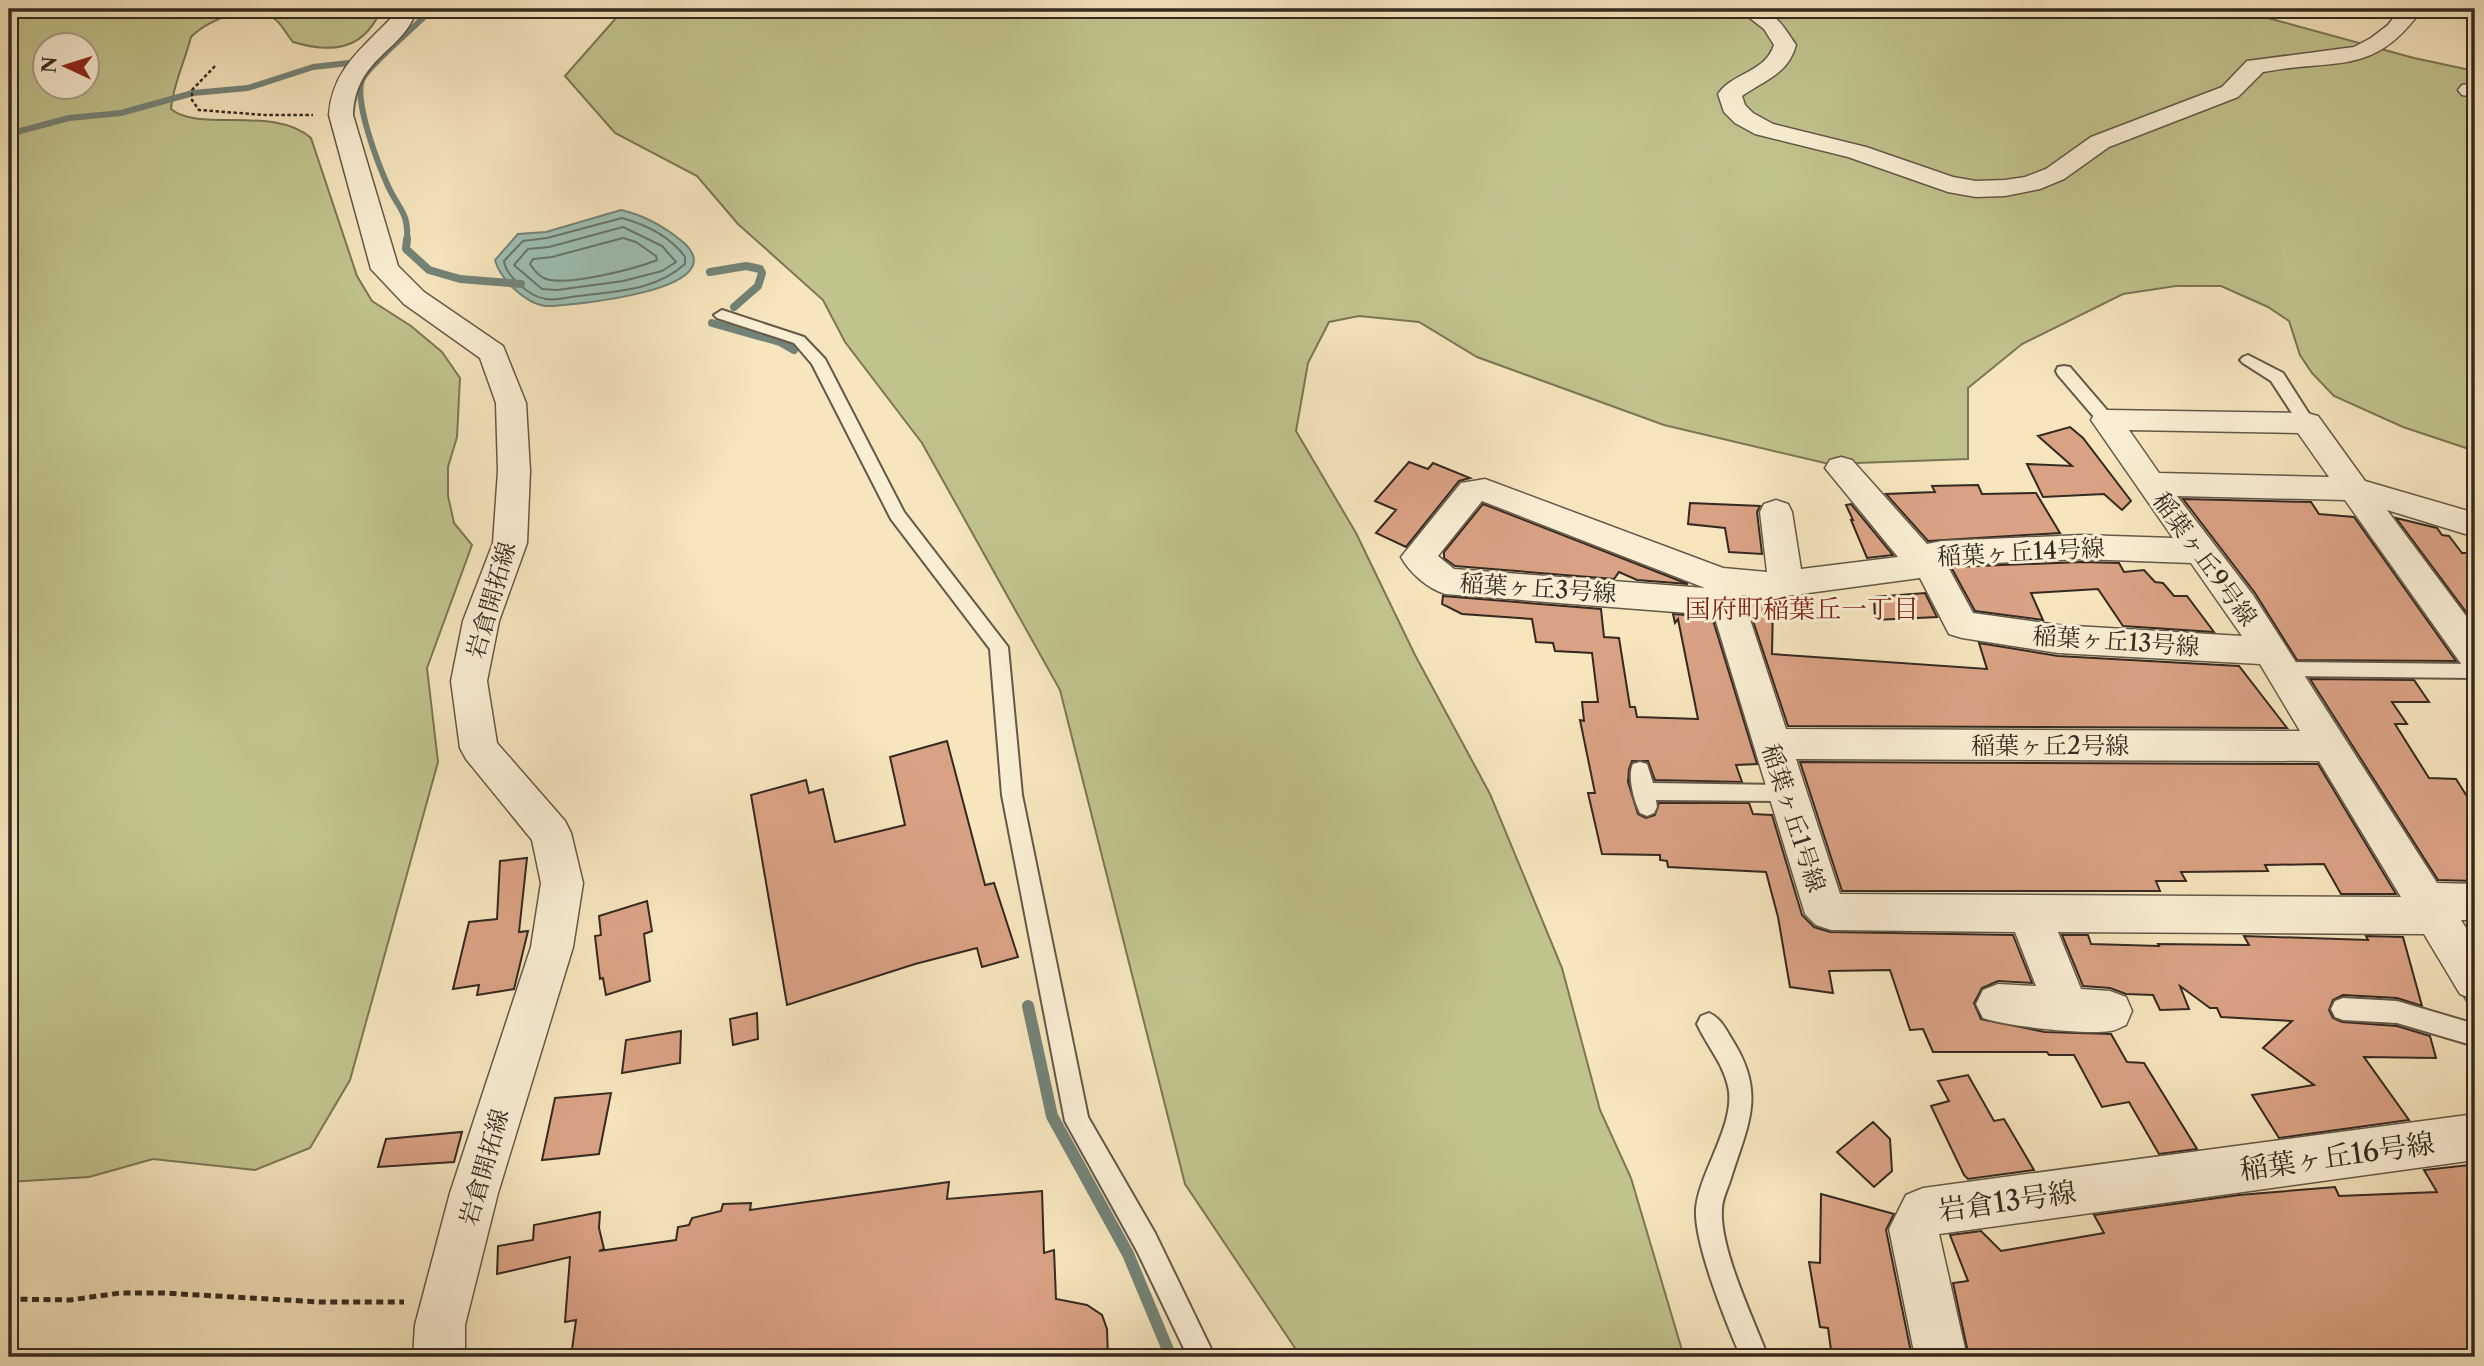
<svg xmlns="http://www.w3.org/2000/svg" width="2484" height="1366" font-family="'Libre Caslon Text','Noto Serif JP',serif">
<style>
.green{fill:#c1c38d;stroke:#7a7657;stroke-width:2;fill-rule:evenodd}
.water{fill:#9dbfb2;stroke:#738378;stroke-width:2}
.lines{fill:none;stroke-linecap:round;stroke-linejoin:round}
.shore{stroke:#68746a;stroke-width:2}
.stream-far2{stroke:#738378;stroke-width:6}
.stream-far1{stroke:#738378;stroke-width:8}
.stream{stroke:#738378;stroke-width:12}
.building{fill:#daa284;stroke:#342921;stroke-width:2}
.lane-casing{stroke:#645848;stroke-width:4}
.street-casing{stroke:#645848;stroke-width:3}
.path-far1{stroke:#342921;stroke-width:2.5;stroke-dasharray:3.5 2.5;stroke-linecap:butt}
.path{stroke:#342921;stroke-width:5;stroke-dasharray:7 4.5;stroke-linecap:butt}
.lane{fill:#f9eed4;fill-rule:evenodd}
.street{fill:#f9eed4;fill-rule:evenodd}
.labels{text-anchor:middle;dominant-baseline:central;stroke-width:6;stroke-linejoin:round;paint-order:stroke}
.street-label{font-size:24px;fill:#342921;stroke:#f9eed4}
.neighbourhood-label{font-size:26px;fill:#7a1f14;stroke:#f9eed4}
.near-street-label{font-size:28px;fill:#342921;stroke:#f9eed4}
</style>
<rect width="100%" height="100%" fill="#f6e5bd"/>
<filter id="stains"><feTurbulence type="fractalNoise" baseFrequency=".00286" numOctaves="4"/><feColorMatrix values="0 0 0 0 .2 0 0 0 0 .09 0 0 0 0 .02 0 0 0 .5 -.17"/></filter>
<radialGradient id="worn" r=".72"><stop offset=".6" stop-color="#630" stop-opacity="0"/><stop offset="1" stop-color="#630" stop-opacity=".3"/></radialGradient>
<path class="green" d="M9,9H375L379,14C361,51 330,53 293,42C287,35 283,26 276,20C253,0 209,19 191,37C185,61 173,84 171,109C200,133 275,105 311,138L357,276L372,301L411,326L442,352L460,378L457,437L448,467V496L454,523L472,545L427,668L438,762L350,1080L310,1148L255,1170L153,1159L89,1177L9,1182ZM46,46H88V88H46Z
M624,9H2235L2414,58L2475,71V451L2403,427L2334,396L2312,373L2300,355L2289,321L2268,307L2221,286H2176L2123,294L2022,344L1968,388V459L1829,464L1664,425L1477,357L1419,322L1359,316L1329,322L1308,363L1296,431L1356,533L1415,655L1490,794L1562,968L1600,1110L1631,1178L1684,1357H1301L1185,1184L1060,690L922,443L845,342L823,300L738,224L697,176L615,133L565,76Z"/>
<path class="water" d="M621,210C643,215 665,227 683,242C738,291 567,306 545,306C525,303 500,279 495,260L518,234L546,232Z"/>
<g class="lines">
<path class="shore" d="M622,218C647,225 670,236 685,257V264C655,291 616,291 578,296C568,297 557,301 546,299C530,297 506,276 504,261L523,241L547,238Z
M623,227L662,246L676,262L662,271L623,281L557,290L542,289L514,265L528,249L549,247Z
M623,238L636,242L656,256L657,260C635,269 568,286 546,279C539,277 534,270 530,264L533,259L552,257Z"/>
<path class="stream-far2" d="M9,134L69,118L121,113L193,93L248,88L313,67L349,63
M407,241C409,212 399,210 388,186C379,166 352,98 363,78C371,64 410,31 424,17L422,9"/>
<path class="stream-far1" d="M407,239L406,249L429,270L460,279L521,284
M710,272L746,266L760,269L762,273L758,286L734,307
M712,323L780,342L794,350"/>
<path class="stream" d="M2465,989L2475,1006
M1028,1006L1052,1116L1128,1254L1171,1357"/>
</g>
<path class="building" d="M2070,427L2083,438L2131,501L2122,510L2104,494L2043,497L2027,464L2072,466L2038,436Z
M1409,462L1428,469L1433,463L1470,478L1459,481L1406,547L1376,533L1396,510L1375,501Z
M1978,485L1982,494L2036,493L2060,533L1928,541L1886,494L1935,492L1932,486Z
M2183,499L2311,502L2319,514L2354,517L2456,661L2297,660L2255,593Z
M1690,503L1760,506L1757,512L1762,554L1729,552L1725,528L1688,524Z
M1483,504L1688,584L1637,580L1619,572L1614,579L1455,566L1444,558V552Z
M1851,504L1893,555L1867,558L1851,520H1853L1846,505Z
M2396,518L2437,528L2442,535L2449,536L2462,553H2467L2475,566V624Z
M2082,562L2119,563L2124,572L2144,570L2155,582L2163,583L2174,596H2187L2214,632L2123,626L2098,589L2031,593L2043,620L1975,611L1951,567Z
M1925,593L1937,617L1875,620L1874,597Z
M1443,596L1601,609L1604,637L1619,638L1630,707H1635L1637,717L1698,719L1678,619L1675,623L1673,614L1712,617L1757,764L1736,765L1742,782L1655,780L1648,761H1632L1629,769L1628,782L1638,814L1646,818L1655,815L1659,803H1749L1753,814L1772,815L1802,915L1814,927L1830,932L2013,935L2032,983L1998,981L1982,988L1974,1003L1981,1019L2045,1032L2111,1034L2127,1062L2144,1063L2197,1149L2159,1154L2129,1102L2102,1107L2074,1055H2049L2047,1052H1933L1923,1029L1910,1030L1890,970L1829,971L1833,993L1790,987L1778,917L1766,872L1668,867L1667,861L1660,860V855L1602,854L1588,793H1595L1580,720L1584,721L1582,702H1598L1592,653L1555,651L1553,643L1536,642L1532,619L1462,614L1442,604Z
M1773,604L1772,654L1987,669L1979,643L2058,656L2239,666L2287,728L1788,726L1748,606Z
M2310,679L2414,680L2429,702H2392L2407,724H2395L2429,778L2456,779L2475,809V881L2438,880Z
M947,741L985,885L994,883L1018,957L982,967L977,948L915,964L787,1005L751,795L806,780L809,793L823,789L835,842L905,825L890,757Z
M1800,762L2318,764L2396,894H2341L2324,864L2265,865L2268,871L2181,872L2186,881H2156L2160,891H1842Z
M527,858L519,932L528,931L514,989L477,995L479,985L453,989L469,922L497,919L500,861Z
M647,901L652,931L644,934L650,981L606,995L603,978L600,979L595,936L601,935L599,916Z
M2062,935H2088L2091,944L2159,946L2158,944L2249,945L2244,936L2368,940L2366,936L2403,937L2422,1006L2397,998L2343,995L2333,1000L2329,1010L2333,1018L2342,1022L2397,1026L2430,1036L2436,1058L2364,1057L2409,1120L2279,1138L2252,1095L2314,1085L2263,1048L2292,1021L2221,1017L2217,1008H2210L2180,986L2189,1009L2160,1010L2153,995L2126,994L2110,988L2083,986Z
M757,1013L758,1039L733,1045L730,1019Z
M681,1031L680,1063L622,1073L626,1040Z
M1968,1075L1994,1121L2004,1119L2034,1170L1968,1179L1964,1175L1931,1106L1949,1101L1938,1081Z
M611,1093L599,1154L542,1160L555,1098Z
M1873,1122L1890,1139L1892,1171L1874,1187L1837,1152Z
M462,1132L454,1162L378,1167L386,1139Z
M2469,1165L2475,1176V1357H1969L1953,1283L1968,1281L1950,1235L1981,1231L2001,1251L2104,1233L2094,1215L2239,1195L2335,1187L2339,1196L2437,1192L2424,1170Z
M949,1182L947,1199L1042,1191L1044,1253L1054,1250L1056,1299L1087,1305L1102,1315L1107,1329L1108,1357H571L576,1320L565,1322L570,1257L497,1274L498,1246L533,1240L534,1225L600,1212L599,1228L604,1249L599,1251L676,1240L678,1227L689,1225L692,1218L721,1211L723,1204L751,1203L750,1210Z
M1821,1194L1894,1214L1886,1230L1912,1357H1832L1828,1328L1820,1327L1809,1262L1820,1263Z"/>
<g class="lines">
<g class="lane-casing">
<path id="lane" d="M722,310L804,337L825,359L904,512L1008,647L1022,795L1088,1117L1155,1233L1215,1357H1188L1137,1251L1065,1121L1002,795L990,649L891,519L812,364L794,343L717,318L714,315Z
M2248,355L2283,373L2315,423L2313,427H2301L2271,381L2243,363L2240,360L2243,357Z
M2064,366L2070,367L2112,416L2114,420L2112,424H2100L2058,375L2056,371L2058,367Z
M2282,662L2475,664V678L2282,676L2275,674L2272,669L2275,664Z
M1640,762L1647,764L1653,783L1786,785L1793,787L1796,793L1793,799L1786,801L1656,800L1657,807L1654,813L1647,816L1640,813C1634,801 1627,776 1633,764Z
M2343,998L2397,1001L2475,1024V1046L2397,1023L2343,1020L2335,1017L2331,1009L2335,1001Z
M1709,1013C1721,1018 1726,1030 1733,1041C1766,1094 1748,1124 1731,1178C1728,1188 1722,1199 1722,1209C1719,1248 1754,1320 1768,1357H1741C1727,1325 1694,1244 1696,1209C1699,1172 1737,1123 1728,1086C1723,1063 1707,1046 1697,1024L1701,1016Z"/>
</g>
<g class="street-casing">
<path id="street" d="M395,9H417C403,53 356,56 353,115L398,266L424,292L503,346L526,403L530,471L527,543L499,621L487,681L497,743L565,821L571,833L583,883L573,947L498,1193L465,1325V1357H413L415,1325L450,1193L531,947L541,883L532,840L466,759L460,748L451,681L463,621L493,543L498,471L496,403L480,358L404,304L371,269L329,115C332,69 363,48 393,16Z
M1738,9C1772,7 1778,18 1796,45C1788,74 1765,80 1742,96L1745,105L1753,113L1773,124L1866,147L1953,177L1976,181L2005,180L2025,177L2046,169L2091,137L2222,87L2247,61L2354,47L2371,38L2388,25L2400,9H2422C2374,78 2334,58 2263,72L2238,97L2109,147L2064,179L2040,189L2005,196L1976,197L1948,192L1848,157L1755,134L1735,123L1724,112L1718,94C1733,72 1765,73 1774,45L1764,29Z
M2475,83V97L2462,95L2458,90L2462,85Z
M2106,410L2307,413L2318,416L2365,481L2475,513V537L2387,510L2475,628V669L2462,665L2345,500L2177,496L2253,595L2437,883L2475,884V920H2461L2475,942V1000L2460,994L2424,934L2058,932L2081,989L2110,991L2126,997L2132,1011L2126,1025C2121,1027 2115,1031 2110,1031C2087,1035 2004,1026 1983,1018L1976,1004L1983,990L1998,984L2036,986L2015,932L1831,930L1816,925L1805,914L1714,615L1445,594C1427,588 1410,573 1401,557L1461,483L1485,479L1723,568L1767,572L1760,512L1764,504L1776,500L1788,504L1792,512L1801,569L1898,557L1825,468L1830,460L1841,457L1852,460L1927,544L1942,541L2082,535L2173,538L2091,420L2095,413ZM2129,430L2298,433L2329,477L2159,473ZM1482,501L1705,588L1454,569L1438,556ZM2082,559L2191,563L2242,636L2058,625L1973,613L1947,565ZM1920,578L1949,634L1962,638L2058,653L2260,664L2300,731L1786,729L1742,595L1762,598L1786,596ZM1796,759L2319,761L2401,897L1840,894Z
M2475,1114V1160L1939,1234L1967,1357H1915L1889,1229L1906,1195L1923,1188Z"/>
</g>
<path class="path-far1" d="M215,66L192,90V100L199,110L265,115H313"/>
<path class="path" d="M9,1299L70,1300L120,1293H164L320,1302H404"/>
<use href="#lane" class="lane"/>
<use href="#street" class="street"/>
</g>
<g class="labels">
<g class="street-label">
<text transform="translate(2021 552) rotate(-3)">稲葉ヶ丘14号線</text>
<text transform="translate(2205 559) rotate(54)">稲葉ヶ丘9号線</text>
<text transform="translate(1538 588) rotate(4)">稲葉ヶ丘3号線</text>
<text transform="translate(491 600) rotate(-74)">岩倉開拓線</text>
<text transform="translate(2116 641) rotate(4)">稲葉ヶ丘13号線</text>
<text x="2050" y="745">稲葉ヶ丘2号線</text>
<text transform="translate(1794 818) rotate(72)">稲葉ヶ丘1号線</text>
<text transform="translate(484 1167) rotate(-74)">岩倉開拓線</text>
</g>
<g class="neighbourhood-label">
<text x="1802" y="609">国府町稲葉丘一丁目</text>
</g>
<g class="near-street-label">
<text transform="translate(2337 1156) rotate(-8)">稲葉ヶ丘16号線</text>
<text transform="translate(2007 1201) rotate(-8)">岩倉13号線</text>
</g>
</g>
<rect width="2484" height="1366" fill="none" stroke="#f6e5bd" stroke-width="35"/>
<rect x="10" y="10" width="2463" height="1345" fill="none" stroke="#342921" stroke-width="3.5"/>
<rect x="18" y="18" width="2449" height="1331" fill="none" stroke="#342921" stroke-width="2"/>
<g transform="translate(66 66) rotate(274)"><circle r="33" fill="#f9eed4" stroke="#aa9f8c" stroke-width="2"/>
<path d="M0-5L12 26L0 18L-12 26Z" fill="#8f2418"/>
<text y="-10" font-size="19" font-weight="bold" text-anchor="middle" fill="#342921">N</text>
</g>
<rect width="100%" height="100%" filter="url(#stains)"/>
<rect width="100%" height="100%" fill="url(#worn)"/>
</svg>
